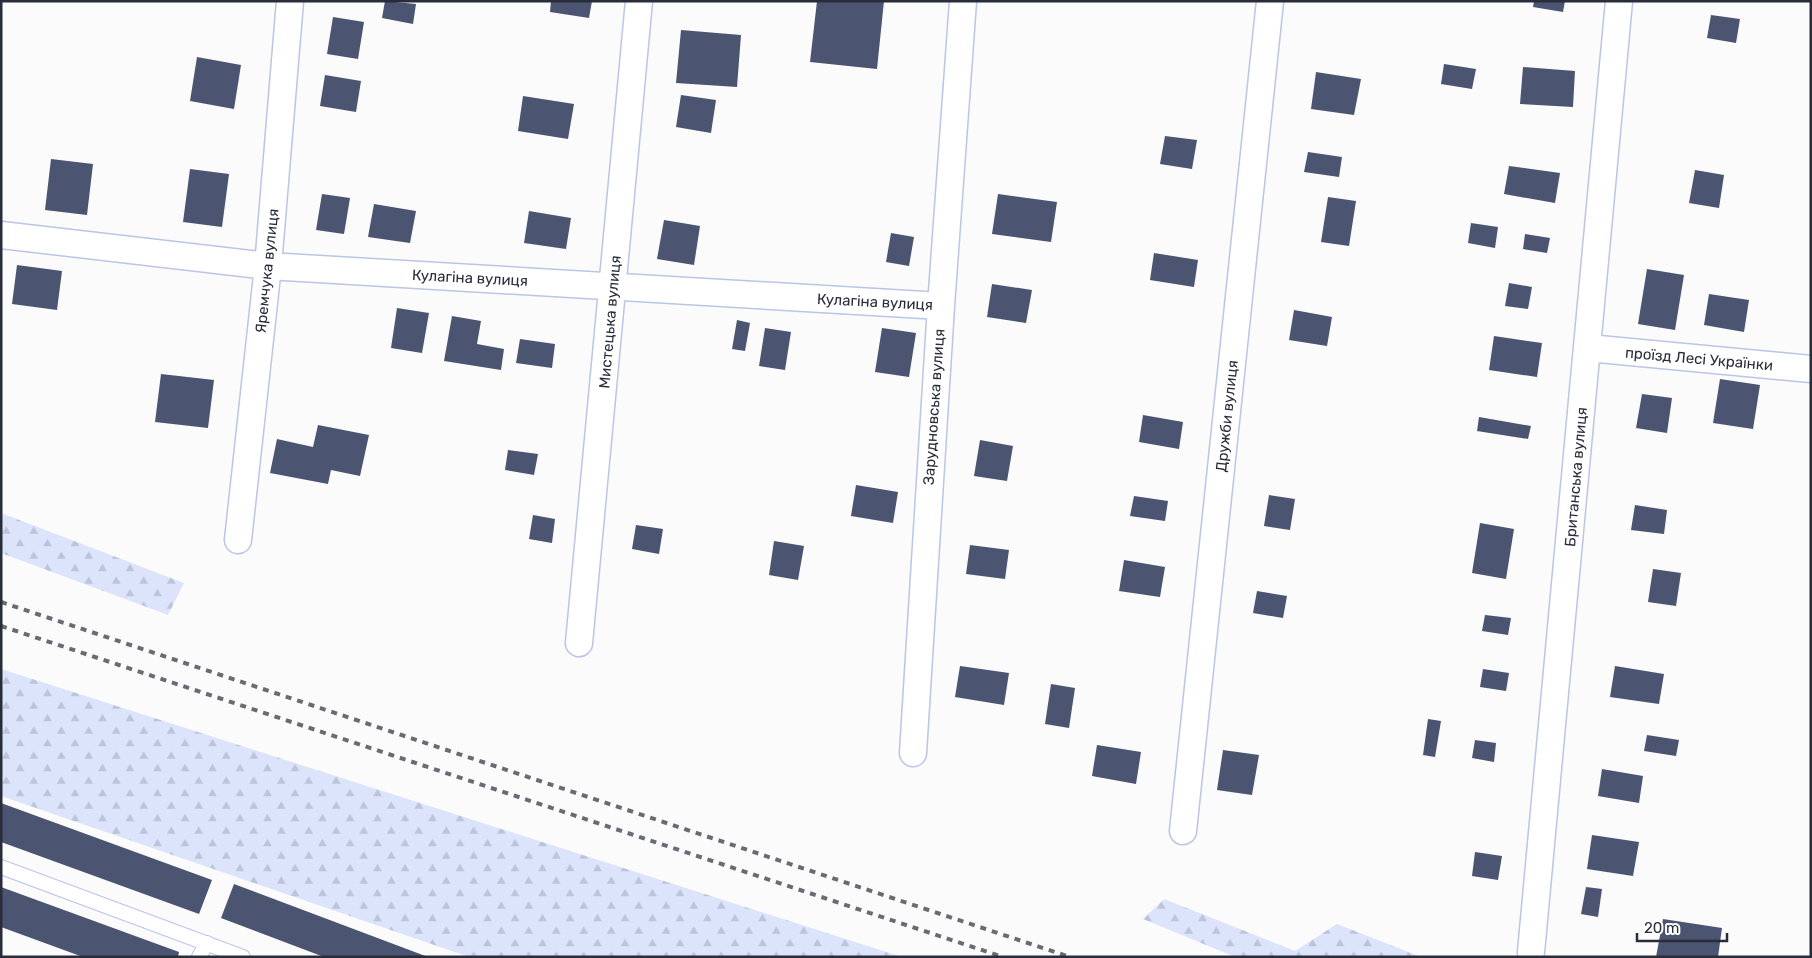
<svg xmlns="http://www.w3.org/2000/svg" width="1812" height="958" font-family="Rubik,sans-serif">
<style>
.forest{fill:url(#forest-firs)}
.building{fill:#4b5471}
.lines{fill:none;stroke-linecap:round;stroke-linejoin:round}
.lane-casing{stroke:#bac5e7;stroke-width:16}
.street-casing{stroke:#bac5e7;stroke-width:29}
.lane{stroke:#fff;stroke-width:14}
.street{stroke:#fff;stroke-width:26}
.rail{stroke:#686b74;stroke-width:4;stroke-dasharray:6 6;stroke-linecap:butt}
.labels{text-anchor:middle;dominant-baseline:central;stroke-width:5;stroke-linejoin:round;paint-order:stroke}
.street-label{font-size:15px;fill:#292d3a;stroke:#fff}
</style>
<defs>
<pattern id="forest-firs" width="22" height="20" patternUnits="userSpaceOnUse" patternTransform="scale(1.25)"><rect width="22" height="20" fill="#dce4fc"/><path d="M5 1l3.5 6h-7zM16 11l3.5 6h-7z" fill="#bdc4d9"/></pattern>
</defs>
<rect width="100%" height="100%" fill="#fbfbfb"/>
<path class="forest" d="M1,513L184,583L168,615L1,553Z
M1,669L902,957H469L1,796Z
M1164,899L1295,951L1337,924L1421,957H1235L1143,919Z"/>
<path class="building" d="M385,1L416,4L413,24L382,18Z
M551,1H592L589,18L550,12Z
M817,1H884L877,69L810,62Z
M1534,1H1565L1563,12L1533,7Z
M1711,15L1740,19L1736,43L1707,38Z
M333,17L364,22L358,59L327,54Z
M681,30L741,35L737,87L676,83Z
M197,57L241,65L234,109L190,101Z
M1444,64L1476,69L1472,89L1441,84Z
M1523,67L1575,71L1573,107L1520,104Z
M1316,72L1361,79L1354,115L1311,109Z
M325,75L361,81L356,112L320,106Z
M681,95L716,100L711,133L676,127Z
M523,96L574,104L568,139L518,131Z
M1165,136L1197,140L1192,169L1160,164Z
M1308,152L1342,157L1339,177L1304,172Z
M51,159L93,164L87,215L45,210Z
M1509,166L1560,173L1555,203L1504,194Z
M190,169L229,174L222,227L183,222Z
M1695,170L1724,175L1719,208L1689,203Z
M322,194L350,198L344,234L316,230Z
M998,194L1057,202L1051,242L992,234Z
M1328,197L1356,201L1349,246L1321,242Z
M374,204L416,211L410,243L368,237Z
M529,211L571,218L566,249L524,243Z
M664,220L700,226L694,265L657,259Z
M1471,223L1498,227L1495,248L1468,243Z
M891,233L914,237L909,266L886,262Z
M1525,234L1550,238L1547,253L1523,249Z
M1154,253L1198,260L1194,287L1150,280Z
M17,265L62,271L57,310L12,304Z
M1647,269L1684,275L1675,330L1638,324Z
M1509,283L1532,287L1528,309L1505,306Z
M992,284L1032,290L1026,323L987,317Z
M1709,294L1749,300L1744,332L1704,325Z
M397,308L429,313L422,353L391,348Z
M1294,310L1332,317L1327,346L1289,340Z
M452,316L481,321L477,344L504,349L501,370L444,361Z
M737,320L750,323L745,351L732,349Z
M765,328L791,332L785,370L759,366Z
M882,328L916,333L909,377L875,372Z
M1494,336L1542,343L1537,377L1489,370Z
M520,339L555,344L552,368L516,363Z
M161,374L214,380L208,428L155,422Z
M1720,379L1760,385L1753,429L1713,423Z
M1642,394L1672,398L1667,433L1636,428Z
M1143,415L1183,422L1179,449L1139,442Z
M1479,417L1531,426L1528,439L1477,431Z
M318,425L369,435L360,476L331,470L328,484L270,473L277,439L313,447Z
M980,440L1013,446L1007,481L974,476Z
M508,450L538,454L534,475L505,470Z
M856,485L898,492L893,523L851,516Z
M1269,495L1295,499L1290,530L1264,526Z
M1134,496L1168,501L1165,521L1130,516Z
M1635,505L1667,510L1664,534L1631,530Z
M533,515L555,519L552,543L529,539Z
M1480,523L1514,529L1506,579L1472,573Z
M636,525L663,529L659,554L632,549Z
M774,541L804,546L798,580L769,575Z
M970,545L1009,550L1005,579L966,574Z
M1124,560L1165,567L1160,597L1119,591Z
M1653,569L1681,573L1676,606L1648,602Z
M1257,591L1287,596L1283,618L1253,613Z
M1485,615L1511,618L1508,635L1482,631Z
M960,666L1009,673L1004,705L955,697Z
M1615,666L1664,674L1659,704L1610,697Z
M1483,669L1509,673L1506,691L1480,687Z
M1051,684L1075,688L1069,728L1045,724Z
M1428,719L1441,721L1435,757L1423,755Z
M1647,735L1679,740L1676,756L1644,751Z
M1475,740L1496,743L1494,762L1472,758Z
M1097,745L1141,752L1136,784L1092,776Z
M1223,750L1259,755L1252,795L1217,790Z
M1602,769L1643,776L1639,803L1598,796Z
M1,803L212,880L199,914L1,842Z
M1592,835L1639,842L1633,876L1587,869Z
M1475,852L1502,856L1498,880L1472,876Z
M234,884L428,957H324L221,918Z
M1,887L179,952L178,957H83L1,927Z
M1586,887L1602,889L1598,917L1581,914Z
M1663,919L1722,928L1718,957H1656Z"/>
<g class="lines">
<g class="lane-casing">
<path id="lane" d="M1,867L243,957
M199,957L207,943"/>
</g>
<g class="street-casing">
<path id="street" d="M1,235L268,266L941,306
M1588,348L1811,369
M238,540L268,266L290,1
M579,643L639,1
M913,753L941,306L963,1
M1183,831L1270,1
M1531,952L1619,1"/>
</g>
<use href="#lane" class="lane"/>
<use href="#street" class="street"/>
<path class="rail" d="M1,602L1070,957
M1,626L1003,957"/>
</g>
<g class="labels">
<g class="street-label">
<text transform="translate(267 271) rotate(-84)">Яремчука вулиця</text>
<text transform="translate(470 278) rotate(3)">Кулагіна вулиця</text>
<text transform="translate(875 302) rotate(3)">Кулагіна вулиця</text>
<text transform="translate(610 322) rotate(-85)">Мистецька вулиця</text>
<text transform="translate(1699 359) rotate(5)">проїзд Лесі Українки</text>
<text transform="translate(934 407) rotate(-86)">Зарудновська вулиця</text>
<text transform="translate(1227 416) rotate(-84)">Дружби вулиця</text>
<text transform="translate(1576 477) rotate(-85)">Британська вулиця</text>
</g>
</g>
<rect width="1812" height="958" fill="none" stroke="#292d3a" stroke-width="5"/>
<path d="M1637 933v8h90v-8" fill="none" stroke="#292d3a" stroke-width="2.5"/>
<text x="1644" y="933" font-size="15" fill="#292d3a" stroke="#ffffff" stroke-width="4" paint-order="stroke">20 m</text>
</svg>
